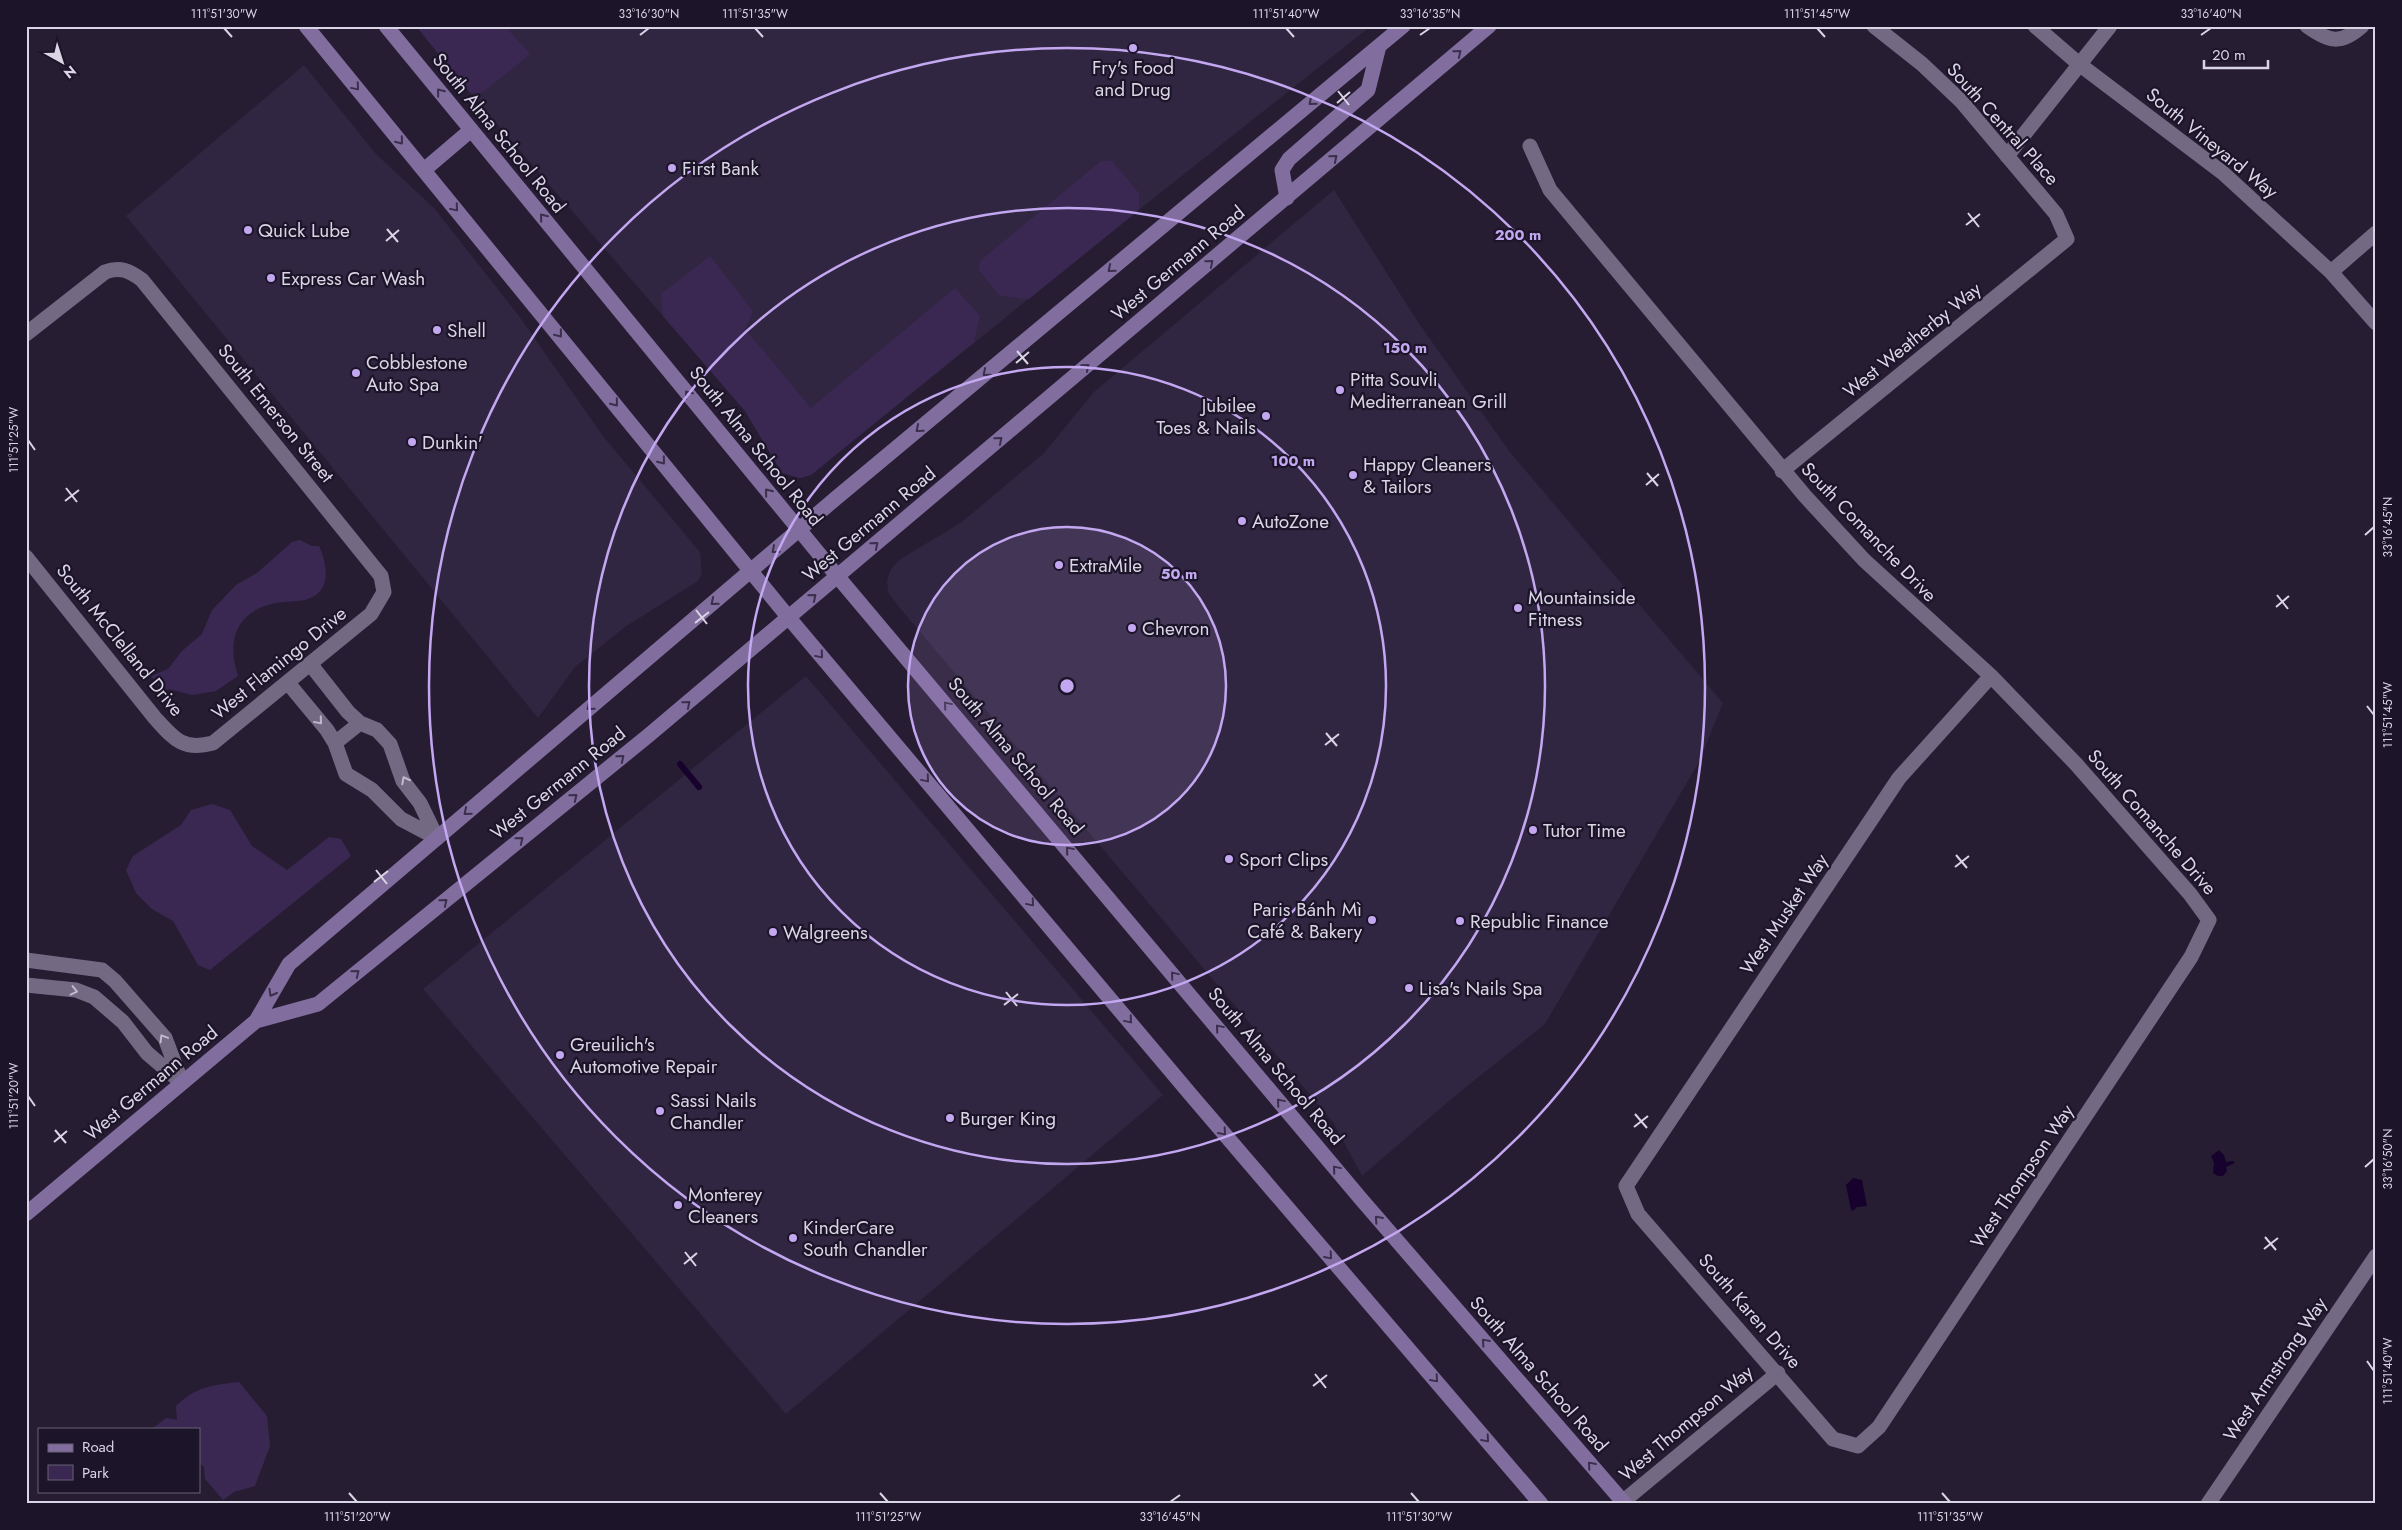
<svg xmlns="http://www.w3.org/2000/svg" width="2402" height="1530" font-family="Jost,sans-serif">
<style>
.built{fill:#302641}
.green{fill:#3a2853}
.water{fill:#16022c}
.lines{fill:none;stroke-linecap:round;stroke-linejoin:round}
.stream{stroke:#16022c;stroke-width:6}
.minor{stroke:#736983;stroke-width:15}
.tertiary{stroke:#736983;stroke-width:15}
.secondary{stroke:#826d9f;stroke-width:15}
.oneway{stroke:#3b2f4c}
.oneway2{stroke:#c0bacc}
.ticks{fill:none;stroke:#dad5e4;stroke-width:2}
.ring{fill:none;stroke:#c4a7f1;stroke-width:2.5}
.poi-dot{fill:#c4a7f1;stroke:#1c1429;stroke-width:2}
.labels{text-anchor:middle;dominant-baseline:central;stroke-width:4.5;stroke-linejoin:round;paint-order:stroke}
.poi-label{font-size:19px;fill:#dad5e4;stroke:#1c1429;text-anchor:start}
.street-label{font-size:19px;fill:#dad5e4;stroke:#1c1429}
.centre{fill:#c4a7f1;stroke:#1c1429;stroke-width:2.5}
.ring-label{font-size:15px;text-anchor:middle;font-weight:bold;fill:#c4a7f1;stroke:#1c1429;stroke-width:4.5;stroke-linejoin:round;paint-order:stroke}
.neatline{fill:none;stroke:#dad5e4;stroke-width:2}
.ticks-label{font-size:12px;text-anchor:middle;fill:#dad5e4}
</style>
<rect width="100%" height="100%" fill="#261d33"/>
<path class="built" d="M416,26H1371L1121,224L811,475L800,478L782,473L745,411L470,93Z
M304,65L376,154L434,208L519,316L603,436L700,552L702,573L698,581L625,627L575,667L538,718L126,216Z
M1334,190L1418,322L1509,451L1723,703L1699,762L1545,1024L1456,1095L1362,1176L1333,1122L899,607L888,592L887,580L891,569L899,560L962,522L1044,453L1094,392Z
M806,676L1163,1095L786,1414L423,989Z"/>
<path class="green" d="M416,26H505L530,54L482,93H470Z
M1101,161H1112L1139,193V210L1029,299L1000,296L979,270L980,261Z
M710,256L753,311L745,329L811,408L955,288L980,316L974,342L811,475L800,478L782,473L745,411L663,316L661,294Z
M300,540L312,546H319C328,566 332,593 305,600C294,602 282,601 271,604C234,614 227,643 238,676L216,691L192,695L169,689L164,692L151,676L168,669L182,651L202,634L212,610L236,585L257,573L292,542Z
M212,804L230,810L252,846L287,870L329,837L341,839L351,856L210,970L198,965L173,921L152,909L136,893L126,870L133,856L181,825L191,810Z
M239,1382L267,1416L270,1446L255,1486L234,1492L223,1500L205,1479L204,1467L199,1463V1429L153,1428L166,1418L177,1420L176,1406C195,1387 213,1385 239,1382Z"/>
<path class="water" d="M2219,1150L2224,1155L2226,1162L2233,1161L2235,1163L2226,1167L2227,1171L2223,1176H2218L2213,1173L2214,1163L2211,1156Z
M1853,1178L1862,1180L1867,1206L1857,1207L1853,1211L1851,1210L1846,1185Z"/>
<g class="lines">
<path class="stream" d="M680,764L699,787"/>
<path class="minor" d="M2307,26C2329,42 2341,45 2362,26
M1530,146L1550,190L1805,496L1864,560L1991,676L2076,764L2190,894L2209,920L2191,957L1879,1427L1858,1446L1833,1439L1638,1214L1626,1186L1899,778L1991,676
M2007,156L2110,26
M26,334L105,272C120,266 130,271 142,280L381,576L384,592L371,614L213,743C183,751 174,739 155,718L26,557
M1782,471L2067,239L2056,214L1961,101L1922,64L1874,26
M311,665L348,712L360,723L377,730L390,744L403,781L420,803L437,838
M288,683L327,730L335,743L346,774L372,790L401,819L437,838
M335,743L360,723
M26,960L102,970L115,981L165,1038L182,1083
M26,985L76,990L94,997L123,1022L147,1053L181,1082
M1620,1504L1778,1373
M2208,1504L2376,1256"/>
<path class="tertiary" d="M2035,26L2079,64L2223,173L2331,272L2376,323
M2331,272L2376,233"/>
<path class="secondary" d="M306,26L789,618L1191,1095L1541,1504
M386,26L838,577L1361,1199L1625,1504
M424,170L471,130
M1287,198L1282,170L1289,159L1368,90L1379,46
M256,1021L318,1004L649,735L1489,26
M26,1214L256,1021L289,964L835,499L1403,26"/>
</g>
<defs><path id="oneway-chevron" d="M-2-3.5L2.5 0L-2 3.5" fill="none" stroke-width="1.6" stroke-linecap="round" stroke-linejoin="round" transform="scale(1.25)"/></defs>
<g class="oneway">
<use href="#oneway-chevron" transform="translate(1458 53) rotate(-40)"/>
<use href="#oneway-chevron" transform="translate(356 87) rotate(50)"/>
<use href="#oneway-chevron" transform="translate(440 92) rotate(-129)"/>
<use href="#oneway-chevron" transform="translate(1312 102) rotate(140)"/>
<use href="#oneway-chevron" transform="translate(400 141) rotate(51)"/>
<use href="#oneway-chevron" transform="translate(1334 158) rotate(-40)"/>
<use href="#oneway-chevron" transform="translate(455 208) rotate(50)"/>
<use href="#oneway-chevron" transform="translate(543 217) rotate(-129)"/>
<use href="#oneway-chevron" transform="translate(1210 263) rotate(-40)"/>
<use href="#oneway-chevron" transform="translate(1111 269) rotate(140)"/>
<use href="#oneway-chevron" transform="translate(559 334) rotate(51)"/>
<use href="#oneway-chevron" transform="translate(1086 367) rotate(-40)"/>
<use href="#oneway-chevron" transform="translate(986 373) rotate(140)"/>
<use href="#oneway-chevron" transform="translate(688 394) rotate(-129)"/>
<use href="#oneway-chevron" transform="translate(615 403) rotate(51)"/>
<use href="#oneway-chevron" transform="translate(919 429) rotate(140)"/>
<use href="#oneway-chevron" transform="translate(999 440) rotate(-40)"/>
<use href="#oneway-chevron" transform="translate(662 461) rotate(51)"/>
<use href="#oneway-chevron" transform="translate(768 492) rotate(-129)"/>
<use href="#oneway-chevron" transform="translate(875 545) rotate(-40)"/>
<use href="#oneway-chevron" transform="translate(775 550) rotate(139)"/>
<use href="#oneway-chevron" transform="translate(813 597) rotate(-40)"/>
<use href="#oneway-chevron" transform="translate(714 602) rotate(140)"/>
<use href="#oneway-chevron" transform="translate(820 655) rotate(50)"/>
<use href="#oneway-chevron" transform="translate(687 704) rotate(-40)"/>
<use href="#oneway-chevron" transform="translate(947 705) rotate(-130)"/>
<use href="#oneway-chevron" transform="translate(590 707) rotate(140)"/>
<use href="#oneway-chevron" transform="translate(621 758) rotate(-39)"/>
<use href="#oneway-chevron" transform="translate(926 779) rotate(50)"/>
<use href="#oneway-chevron" transform="translate(574 797) rotate(-39)"/>
<use href="#oneway-chevron" transform="translate(467 812) rotate(140)"/>
<use href="#oneway-chevron" transform="translate(520 840) rotate(-39)"/>
<use href="#oneway-chevron" transform="translate(1069 850) rotate(-130)"/>
<use href="#oneway-chevron" transform="translate(444 902) rotate(-39)"/>
<use href="#oneway-chevron" transform="translate(1031 903) rotate(50)"/>
<use href="#oneway-chevron" transform="translate(356 973) rotate(-39)"/>
<use href="#oneway-chevron" transform="translate(1174 975) rotate(-130)"/>
<use href="#oneway-chevron" transform="translate(272 993) rotate(120)"/>
<use href="#oneway-chevron" transform="translate(1129 1020) rotate(50)"/>
<use href="#oneway-chevron" transform="translate(1219 1028) rotate(-130)"/>
<use href="#oneway-chevron" transform="translate(1280 1102) rotate(-130)"/>
<use href="#oneway-chevron" transform="translate(1223 1132) rotate(49)"/>
<use href="#oneway-chevron" transform="translate(1336 1169) rotate(-130)"/>
<use href="#oneway-chevron" transform="translate(1378 1219) rotate(-131)"/>
<use href="#oneway-chevron" transform="translate(1329 1256) rotate(49)"/>
<use href="#oneway-chevron" transform="translate(1485 1342) rotate(-131)"/>
<use href="#oneway-chevron" transform="translate(1435 1379) rotate(49)"/>
<use href="#oneway-chevron" transform="translate(1486 1439) rotate(49)"/>
<use href="#oneway-chevron" transform="translate(1591 1465) rotate(-131)"/>
</g>
<g class="oneway2">
<use href="#oneway-chevron" transform="translate(319 721) rotate(50)"/>
<use href="#oneway-chevron" transform="translate(405 780) rotate(-117)"/>
<use href="#oneway-chevron" transform="translate(74 991) rotate(13)"/>
<use href="#oneway-chevron" transform="translate(163 1038) rotate(-121)"/>
</g>
<path class="ticks" d="M224,28L232,37M755,28L763,37M1286,28L1294,37M1817,28L1825,37M640,35L649,28M1420,35L1430,28M2201,35L2211,28M1338,91L1349,105M1337,103L1350,92M1968,213L1979,227M1966,225L1980,214M387,229L398,242M386,241L399,230M1017,351L1028,364M1016,363L1029,352M28,440L35,450M1647,473L1658,486M1646,485L1659,474M66,488L77,502M65,501L79,490M2365,535L2374,527M2277,595L2288,609M2276,607L2289,596M696,610L707,624M695,623L709,612M2367,706L2374,715M1326,733L1337,746M1325,745L1339,734M1956,855L1967,868M1955,867L1969,856M376,870L387,884M374,882L388,871M1006,992L1017,1006M1004,1005L1018,994M28,1096L35,1106M1635,1114L1647,1128M1634,1127L1648,1116M55,1130L66,1143M54,1142L67,1131M2365,1167L2374,1159M2265,1237L2276,1250M2264,1249L2278,1238M685,1252L696,1266M684,1264L697,1253M2367,1361L2374,1371M1315,1374L1326,1388M1313,1386L1327,1375M349,1493L357,1502M880,1493L888,1502M1411,1493L1419,1502M1942,1493L1950,1502M1170,1502L1180,1495"/>
<circle cx="1067" cy="686" r="159" fill="#c4a7f1" fill-opacity=".12"/>
<g class="ring">
<circle cx="1067" cy="686" r="159"/>
<circle cx="1067" cy="686" r="319"/>
<circle cx="1067" cy="686" r="478"/>
<circle cx="1067" cy="686" r="638"/>
</g>
<g class="poi-dot">
<circle cx="1133" cy="48" r="5"/>
<circle cx="672" cy="168" r="5"/>
<circle cx="248" cy="230" r="5"/>
<circle cx="271" cy="278" r="5"/>
<circle cx="437" cy="330" r="5"/>
<circle cx="356" cy="373" r="5"/>
<circle cx="1340" cy="390" r="5"/>
<circle cx="1266" cy="416" r="5"/>
<circle cx="412" cy="442" r="5"/>
<circle cx="1353" cy="475" r="5"/>
<circle cx="1242" cy="521" r="5"/>
<circle cx="1059" cy="565" r="5"/>
<circle cx="1518" cy="608" r="5"/>
<circle cx="1132" cy="628" r="5"/>
<circle cx="1533" cy="830" r="5"/>
<circle cx="1229" cy="859" r="5"/>
<circle cx="1372" cy="920" r="5"/>
<circle cx="1460" cy="921" r="5"/>
<circle cx="773" cy="932" r="5"/>
<circle cx="1409" cy="988" r="5"/>
<circle cx="560" cy="1055" r="5"/>
<circle cx="660" cy="1111" r="5"/>
<circle cx="950" cy="1118" r="5"/>
<circle cx="678" cy="1205" r="5"/>
<circle cx="793" cy="1238" r="5"/>
</g>
<g class="labels">
<g class="poi-label">
<text x="1133" y="67" text-anchor="middle">Fry's Food<tspan x="1133" dy="22">and Drug</tspan></text>
<text x="682" y="168">First Bank</text>
<text x="258" y="230">Quick Lube</text>
<text x="281" y="278">Express Car Wash</text>
<text x="447" y="330">Shell</text>
<text x="366" y="362">Cobblestone<tspan x="366" dy="22">Auto Spa</tspan></text>
<text x="1350" y="379">Pitta Souvli<tspan x="1350" dy="22">Mediterranean Grill</tspan></text>
<text x="1256" y="405" text-anchor="end">Jubilee<tspan x="1256" dy="22">Toes &amp; Nails</tspan></text>
<text x="422" y="442">Dunkin'</text>
<text x="1363" y="464">Happy Cleaners<tspan x="1363" dy="22">&amp; Tailors</tspan></text>
<text x="1252" y="521">AutoZone</text>
<text x="1069" y="565">ExtraMile</text>
<text x="1528" y="597">Mountainside<tspan x="1528" dy="22">Fitness</tspan></text>
<text x="1142" y="628">Chevron</text>
<text x="1543" y="830">Tutor Time</text>
<text x="1239" y="859">Sport Clips</text>
<text x="1362" y="909" text-anchor="end">Paris Bánh Mì<tspan x="1362" dy="22">Café &amp; Bakery</tspan></text>
<text x="1470" y="921">Republic Finance</text>
<text x="783" y="932">Walgreens</text>
<text x="1419" y="988">Lisa's Nails Spa</text>
<text x="570" y="1044">Greuilich's<tspan x="570" dy="22">Automotive Repair</tspan></text>
<text x="670" y="1100">Sassi Nails<tspan x="670" dy="22">Chandler</tspan></text>
<text x="960" y="1118">Burger King</text>
<text x="688" y="1194">Monterey<tspan x="688" dy="22">Cleaners</tspan></text>
<text x="803" y="1227">KinderCare<tspan x="803" dy="22">South Chandler</tspan></text>
</g>
<g class="street-label">
<text transform="translate(2003 124) rotate(48)">South Central Place</text>
<text transform="translate(499 133) rotate(51)">South Alma School Road</text>
<text transform="translate(2212 143) rotate(39)">South Vineyard Way</text>
<text transform="translate(1178 263) rotate(-40)">West Germann Road</text>
<text transform="translate(1912 340) rotate(-39)">West Weatherby Way</text>
<text transform="translate(276 413) rotate(51)">South Emerson Street</text>
<text transform="translate(756 446) rotate(51)">South Alma School Road</text>
<text transform="translate(869 524) rotate(-40)">West Germann Road</text>
<text transform="translate(1869 532) rotate(46)">South Comanche Drive</text>
<text transform="translate(120 640) rotate(51)">South McClelland Drive</text>
<text transform="translate(279 663) rotate(-39)">West Flamingo Drive</text>
<text transform="translate(1016 756) rotate(50)">South Alma School Road</text>
<text transform="translate(558 783) rotate(-39)">West Germann Road</text>
<text transform="translate(2152 822) rotate(49)">South Comanche Drive</text>
<text transform="translate(1784 914) rotate(-56)">West Musket Way</text>
<text transform="translate(1276 1066) rotate(50)">South Alma School Road</text>
<text transform="translate(151 1083) rotate(-40)">West Germann Road</text>
<text transform="translate(2022 1176) rotate(-56)">West Thompson Way</text>
<text transform="translate(1750 1311) rotate(49)">South Karen Drive</text>
<text transform="translate(2275 1369) rotate(-56)">West Armstrong Way</text>
<text transform="translate(1539 1374) rotate(49)">South Alma School Road</text>
<text transform="translate(1686 1423) rotate(-40)">West Thompson Way</text>
</g>
</g>
<circle cx="1067" cy="686" r="8" class="centre"/>
<g class="ring-label">
<text x="1518" y="240">200 m</text>
<text x="1405" y="353">150 m</text>
<text x="1293" y="466">100 m</text>
<text x="1179" y="579">50 m</text>
</g>
<rect width="2402" height="1530" fill="none" stroke="#1c1429" stroke-width="55"/>
<rect x="38" y="1428" width="162" height="65" fill="#1c1429" stroke="#686174"/>
<rect x="48" y="1444" width="25" height="8" fill="#826d9f" stroke="#686174"/>
<text x="82" y="1452" font-size="15" fill="#dad5e4">Road</text>
<rect x="48" y="1465" width="25" height="15" fill="#3a2853" stroke="#686174"/>
<text x="82" y="1478" font-size="15" fill="#dad5e4">Park</text>
<g transform="translate(62 62) rotate(141)" stroke="#1c1429" stroke-width="4" paint-order="stroke">
<path d="M0-4L9 19L0 12L-9 19Z" fill="#dad5e4"/>
<text y="-8" font-size="14" font-weight="bold" text-anchor="middle" fill="#dad5e4">N</text>
</g>
<path d="M2204 60v8h64v-8" fill="none" stroke="#dad5e4" stroke-width="2.5"/>
<text x="2212" y="60" font-size="15" fill="#dad5e4" stroke="#1c1429" stroke-width="4" paint-order="stroke">20 m</text>
<rect x="28" y="28" width="2346" height="1474" class="neatline"/>
<g class="ticks-label">
<text x="224" y="18">111°51'30"W</text>
<text x="649" y="18">33°16'30"N</text>
<text x="755" y="18">111°51'35"W</text>
<text x="1286" y="18">111°51'40"W</text>
<text x="1430" y="18">33°16'35"N</text>
<text x="1817" y="18">111°51'45"W</text>
<text x="2211" y="18">33°16'40"N</text>
<text transform="translate(14 440) rotate(-90)" y="4">111°51'25"W</text>
<text transform="translate(2388 527) rotate(-90)" y="4">33°16'45"N</text>
<text transform="translate(2388 715) rotate(-90)" y="4">111°51'45"W</text>
<text transform="translate(14 1096) rotate(-90)" y="4">111°51'20"W</text>
<text transform="translate(2388 1159) rotate(-90)" y="4">33°16'50"N</text>
<text transform="translate(2388 1371) rotate(-90)" y="4">111°51'40"W</text>
<text x="357" y="1521">111°51'20"W</text>
<text x="888" y="1521">111°51'25"W</text>
<text x="1170" y="1521">33°16'45"N</text>
<text x="1419" y="1521">111°51'30"W</text>
<text x="1950" y="1521">111°51'35"W</text>
</g>
</svg>
